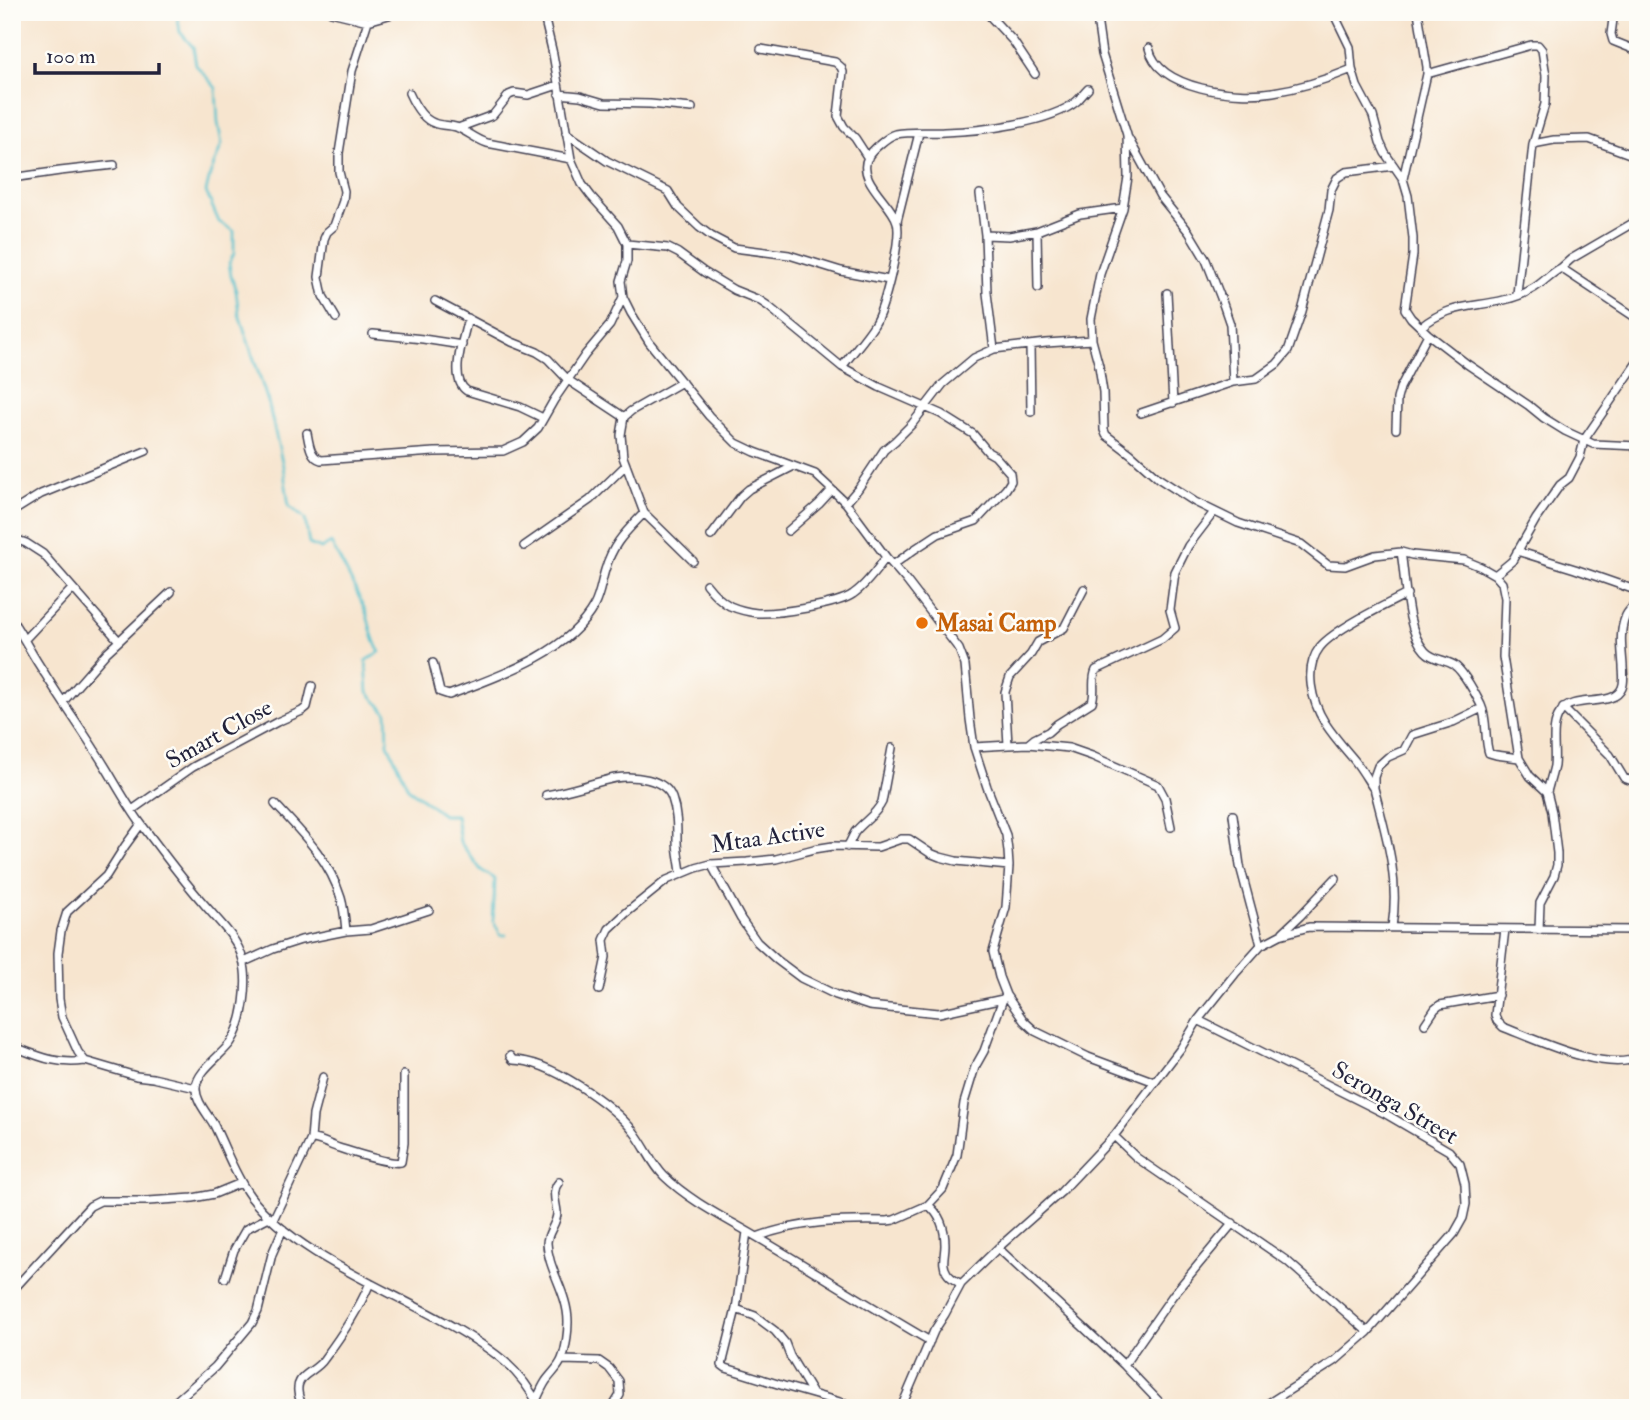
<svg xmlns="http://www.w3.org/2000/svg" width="1650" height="1420" font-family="'IM FELL Double Pica',serif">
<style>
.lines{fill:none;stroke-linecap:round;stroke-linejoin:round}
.stream{stroke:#55c1ce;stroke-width:2.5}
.minor-casing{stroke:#423f51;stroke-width:10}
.minor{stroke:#fff;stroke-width:7}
.food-dot{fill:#e8710a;stroke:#fdfcf7;stroke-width:2.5}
.labels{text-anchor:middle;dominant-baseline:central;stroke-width:5;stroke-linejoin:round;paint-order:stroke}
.food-label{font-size:24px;font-weight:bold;fill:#c56008;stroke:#fdfcf7;text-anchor:start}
.street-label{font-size:24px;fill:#22223b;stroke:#fdfcf7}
</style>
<rect width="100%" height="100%" fill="#fdfcf7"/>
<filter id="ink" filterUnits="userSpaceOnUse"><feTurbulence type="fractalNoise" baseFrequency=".0143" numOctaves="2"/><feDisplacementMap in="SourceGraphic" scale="14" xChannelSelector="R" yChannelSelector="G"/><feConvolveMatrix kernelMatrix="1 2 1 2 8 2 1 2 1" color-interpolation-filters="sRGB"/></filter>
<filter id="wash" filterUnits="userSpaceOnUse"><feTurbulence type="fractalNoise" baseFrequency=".00686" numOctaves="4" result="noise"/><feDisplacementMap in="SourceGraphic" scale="28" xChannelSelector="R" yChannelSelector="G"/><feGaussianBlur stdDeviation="1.57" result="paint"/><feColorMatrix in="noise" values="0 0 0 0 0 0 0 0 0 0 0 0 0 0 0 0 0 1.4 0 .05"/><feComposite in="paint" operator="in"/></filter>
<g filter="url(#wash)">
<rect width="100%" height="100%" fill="#f7e5cf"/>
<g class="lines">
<path class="stream" d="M177,12L180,32L193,47L196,65L216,88L218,123L222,144L210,175L206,192L219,222L234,231V254L229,263L231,276L236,291L239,314L268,402L283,466L289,506L305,519L309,544L321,549L331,543C343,565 355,587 365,610C371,624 371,640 380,652L366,661L368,692L387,713L388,744L408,788L443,815H456L460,842L481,870L495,879L493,921L501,935H506"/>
</g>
</g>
<g filter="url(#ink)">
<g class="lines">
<g class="minor-casing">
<path id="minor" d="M331,12L368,21L399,12
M543,12L553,54L571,159L582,184L591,196L618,226L627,244V261L621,281L623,297L631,313L649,342L709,416L736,443L755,452L815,474L846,503L886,557L906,580L959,649L965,665L970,719L974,747L987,787L1006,835L1008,851L1009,866L1006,907L993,952L999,977L1006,995L1024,1021L1035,1031L1088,1057L1155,1082
M986,12L1013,41L1035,74
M1096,12L1102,54L1127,135L1128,177L1123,208L1100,274L1091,319L1092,340L1099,366L1103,392L1104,430L1106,435L1131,454L1158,478L1195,502L1238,523L1301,544L1328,565L1345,566L1375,555L1401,552L1412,555L1464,560L1481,567L1495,575L1502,583L1505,598L1503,657L1519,758L1530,776L1547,792L1552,812L1557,853V865L1554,876L1540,903L1539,930
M1333,12L1350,47L1352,69L1357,86L1373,116L1380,142L1385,153L1403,179L1408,196L1413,238V255L1405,309L1411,318L1428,334L1467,364L1528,405L1544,418L1565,431L1593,444L1638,446
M1614,12L1611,34L1613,41L1638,51
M1149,48C1158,90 1238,98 1273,92C1299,88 1328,79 1352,69
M761,49L835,62L841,67L843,72L838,116L844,127L855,138L868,158
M1427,74L1531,45H1538L1542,50L1546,76L1545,104L1533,144L1517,294
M409,93C414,104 422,119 434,123C441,126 449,125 456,127C467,131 475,139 487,143L571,159
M559,94L580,96L604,103L650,104L692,108
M1634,103L1638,90
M458,128L493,115L509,95L514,93L528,95L558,85
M566,133L607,161L668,191L678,207L699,227L711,236L734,248L789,255L841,271L889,280
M1127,136L1160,196L1189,232L1206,260L1221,298L1230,324L1233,382
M1533,144L1554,140L1589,139L1638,157
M12,178L60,171L114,165
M1403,179L1427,74V67L1418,12
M980,194L985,235L987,293L994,349
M897,221L919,133
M1037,231L1038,288
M985,235L1009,236L1037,231L1080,214L1123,208
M627,244L668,248L678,253L704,272L734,290L759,300L768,306L842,367L879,387L941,414L973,434L988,452L995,456L1010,473L1011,481L1006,489L976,521L938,534L915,549L893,565
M1561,268L1571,259L1638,220
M1167,293L1173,403
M435,301L512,342L537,352L548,359L568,380L624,417
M336,318L323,296L319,277L324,239L327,232L334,226L343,201L344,191L339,172V153L352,71L368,21
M468,318C464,337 448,379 467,391L520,407L543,418
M1421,327C1449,304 1471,308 1504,300C1513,298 1526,293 1534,288C1544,282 1551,273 1561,268L1638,319
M373,334L423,339L462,345
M1030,345L1031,412
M842,367C852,353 865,339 874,325C884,310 902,239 897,222C892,203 856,180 868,157C872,150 888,136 896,134C911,131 929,133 944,132C979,131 1051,123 1077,101C1081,97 1084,93 1088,89
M682,382L631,411L624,417L621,435L623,457L644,513L693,561
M1141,413L1233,382L1256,379L1277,364L1288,351L1302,311L1329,210L1331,190L1337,178L1346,172L1394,166
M1396,429L1397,399L1400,388L1428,334
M307,433C309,443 310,457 321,460L434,452L503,451L523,442L538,428L554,400L585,355L610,325L623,297
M846,503L858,489L884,450L895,441L912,424L943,384L974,358L994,349L1046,343L1092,340
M12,512L41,494L146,451
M788,531L819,504L832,490
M711,536L741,496L749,489L792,467
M12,538L26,543L43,554L119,641L107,652L63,702
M524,546L590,500L626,465
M1517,551L1575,569L1638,591
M1401,552C1406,580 1405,629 1425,651C1433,660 1444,659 1454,665C1463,671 1476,695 1481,705C1488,720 1484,739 1489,753L1496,755L1519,758
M1495,575L1512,561L1536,519L1560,485L1569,478L1580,457L1584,440L1638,361
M706,584C713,593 720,601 730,606C737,609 749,612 757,613C776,614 838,605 853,594C866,585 877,570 886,557
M12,620C24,638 33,657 45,674C61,700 78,724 94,749C111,774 124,801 142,825C162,852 182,879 204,904C219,922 237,937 243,960C249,982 244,1023 231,1042C222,1055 197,1071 196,1087C195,1101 208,1114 214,1125C226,1149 234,1174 250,1196C294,1255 393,1291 457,1329C494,1351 520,1368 540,1408
M25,639L72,589
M119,641L171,592
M433,663L440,692L449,695C496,677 568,654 594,606C600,595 601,583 605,570C613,543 625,533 644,513
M1563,708L1610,755L1624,778L1638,783
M1028,744L1034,739L1048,732L1057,724L1092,702C1096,691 1091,681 1096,670L1162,639L1175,628L1170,610L1175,572L1188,546L1214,512
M1008,745L1005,692L1010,677L1031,654L1038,642L1064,628L1084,589
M974,747L1028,744L1069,748L1092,756L1158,785L1165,798L1171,827
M1373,788C1367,779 1362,770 1355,761C1345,749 1334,737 1325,723C1312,702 1303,669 1320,647C1335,629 1385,605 1407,594
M1547,792C1549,784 1552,775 1554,766C1556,749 1550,727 1560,713C1572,693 1613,709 1622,688C1625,681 1623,673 1623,666C1622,650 1619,633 1625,618C1627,611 1634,606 1638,601
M546,795C570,791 592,783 615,778C633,775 665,778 672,798C677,812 677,826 677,841C677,851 680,862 681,873
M275,804C302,833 329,859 341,898C344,908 345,920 346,931
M132,810L193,767L277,722L302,711L307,707L312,686
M1233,815L1240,866L1261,945
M141,824L125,846L106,876L67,912L61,931L58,953L59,999L62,1017L78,1052L85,1061L136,1076L153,1078L196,1088
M847,847C850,843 852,837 855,832C864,821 876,815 882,802L892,748
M711,864L741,919L757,942L777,960L801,978L836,995L869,1006L939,1013L1003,999
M1392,927C1400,878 1386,835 1374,788V777L1378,766L1388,757L1404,750L1412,735L1453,722L1482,708
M1505,929L1495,1015L1497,1021L1503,1027C1534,1039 1608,1074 1638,1057
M1283,932L1300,916L1336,878
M244,962L273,949L301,940L346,931L371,929L429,910
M599,990L606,957L604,940L609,929L626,913L667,880L696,868L711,864L747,862L776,859L814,849L833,846L878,847L901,839H909L930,853L940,857L956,861L1009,866
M1198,1020L1384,1113L1449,1151L1460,1164L1465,1184L1466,1204L1463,1218L1454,1234L1368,1332L1335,1361L1261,1408
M1425,1024L1435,1009L1440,1005L1498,995
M12,1046C38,1056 56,1065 85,1061
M510,1056L513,1060C549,1060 612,1104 634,1132C645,1146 652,1164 664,1176C692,1203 729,1220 762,1240C818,1273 873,1308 930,1341
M1114,1136L1137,1158L1287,1261L1368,1332
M311,1139C321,1139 329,1145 339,1148C352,1152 390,1165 401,1162L404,1143V1075
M928,1205C941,1215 945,1229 945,1245C945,1255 941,1264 947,1273C950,1278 956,1281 961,1284
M273,1220L311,1139L313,1115L323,1077
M747,1232L736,1309L722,1365L726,1368L784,1386L861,1408
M757,1237C798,1221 844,1220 887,1221L894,1220L928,1205L943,1189L957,1155L964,1103L975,1067L984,1051L1003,999L1006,995
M998,1248L1124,1365L1165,1408
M225,1278L234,1250L246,1229L269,1217
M12,1291L90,1206L100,1201H148L193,1198L214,1194L241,1183
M736,1309L755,1316L775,1331L785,1343L790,1356L813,1394
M562,1360L599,1361L609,1368L619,1381L620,1395L612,1408
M1124,1365L1173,1295L1233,1223
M536,1401C539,1394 542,1387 546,1381C551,1374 559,1367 562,1359C566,1349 568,1332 568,1322C568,1293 548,1270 547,1243C547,1232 558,1223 557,1212C556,1201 551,1191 559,1182
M168,1408L215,1367L252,1323L258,1311L272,1254L283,1229
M303,1408C300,1400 295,1389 300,1381C304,1373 318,1369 324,1359C342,1335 358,1311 370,1283
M901,1408L934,1331L945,1314L961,1284L998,1248L1061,1192L1114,1136L1181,1048L1198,1020L1235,974L1261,945L1280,935L1309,927L1638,930"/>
</g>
<use href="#minor" class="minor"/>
</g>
</g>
<circle class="food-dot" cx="922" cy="623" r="7"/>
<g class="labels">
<g class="food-label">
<text x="936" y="623">Masai Camp</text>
</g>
<g class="street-label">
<text transform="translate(219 734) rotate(-29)">Smart Close</text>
<text transform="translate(768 837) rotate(-8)">Mtaa Active</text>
<text transform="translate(1395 1103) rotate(30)">Seronga Street</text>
</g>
</g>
<rect width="1650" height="1420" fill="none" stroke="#fdfcf7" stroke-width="42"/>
<path d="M35 63v10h124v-10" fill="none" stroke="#22223b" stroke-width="3.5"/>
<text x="46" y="63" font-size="21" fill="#22223b" stroke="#fdfcf7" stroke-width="5" paint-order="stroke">100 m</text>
</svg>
